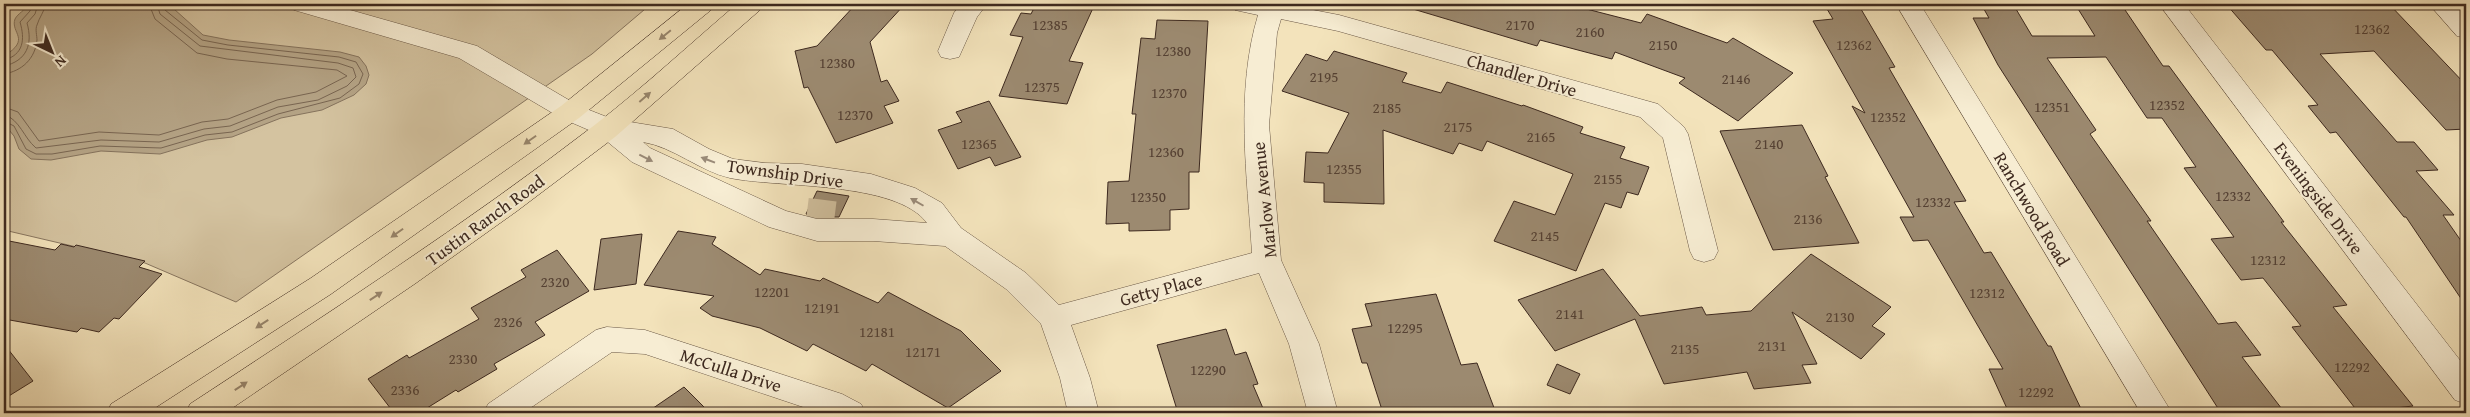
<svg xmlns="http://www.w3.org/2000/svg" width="2470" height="417" font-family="'Gentium Book Plus',serif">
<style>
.green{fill:#d4c3a0;stroke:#887660}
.water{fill:#b5a486;stroke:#85735d}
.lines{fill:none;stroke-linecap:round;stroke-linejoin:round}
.shore{stroke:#796652;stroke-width:1}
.building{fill:#9c8a70;stroke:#3d291f}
.minor-tunnel{stroke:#cfbe9c;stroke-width:28;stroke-dasharray:28 14;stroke-linecap:butt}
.minor-casing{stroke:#6a5846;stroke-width:1}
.major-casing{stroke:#3d291f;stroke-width:1}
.minor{fill:#f7edd3;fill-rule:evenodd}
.major{fill:#f3e3bb;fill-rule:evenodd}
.oneway{fill:#98866d}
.oneway2{fill:#9a8b79}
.labels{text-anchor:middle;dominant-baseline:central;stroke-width:4;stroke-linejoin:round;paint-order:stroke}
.number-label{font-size:15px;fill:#554133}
.street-label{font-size:18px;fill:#3d291f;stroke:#f7edd3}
</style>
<rect width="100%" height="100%" fill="#f3e3bb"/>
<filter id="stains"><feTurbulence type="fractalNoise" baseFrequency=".004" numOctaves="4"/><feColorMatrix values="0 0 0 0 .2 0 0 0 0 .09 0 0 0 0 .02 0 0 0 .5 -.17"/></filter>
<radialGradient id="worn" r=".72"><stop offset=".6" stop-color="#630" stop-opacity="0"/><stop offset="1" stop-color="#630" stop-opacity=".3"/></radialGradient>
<path class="green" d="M4,4H651L592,54L236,302L145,263L4,230Z"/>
<path class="water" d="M28,4H164L174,9L203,35L229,40L340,52L359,57L366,66L369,75L366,84L354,95L322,110L281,118L232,137L207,140L160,154L101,151L51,160L31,159L19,149L14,136L4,124V56C32,39 10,33 15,19C18,13 25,11 28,4Z"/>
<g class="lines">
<path class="shore" d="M4,60C24,55 25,39 20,22L30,11L32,4
M4,66C27,61 33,44 27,23L35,14L38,4
M4,74C22,71 35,59 37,40C37,36 35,29 37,25C39,18 44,12 46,4
M4,107L18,112L39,141L99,132L159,135L202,122L228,119L277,100L316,92L347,76L337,70L227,59L197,53L155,19L149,4
M4,114C21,121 23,137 36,148L101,140L159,142L204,129L230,126L278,107L318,100L347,86L356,77L353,68L338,63L200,46L160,14L157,4
M4,121L14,126L26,149L36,154H52L100,146L161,148L205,135L232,132L278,114L340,98L359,84L363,74L356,62L339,57L228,45L202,40L165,10L163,4"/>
</g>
<path class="building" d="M856,4H905L870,42L881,82L887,80L899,101L884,106L893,123L836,143L808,87L804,88L795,51L817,46Z
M1036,4H1066L1093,8L1069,61L1083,63L1067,104L999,96L1023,37L1010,35L1021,13L1031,14Z
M1414,4H1567L1641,23L1647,14L1727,43L1733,38L1793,73L1738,121L1679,83L1685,78L1615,52L1612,59L1540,40L1537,46L1413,9Z
M1824,4H1858L1895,67L1889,68L1966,201L1954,202L1984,253L1991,252L2048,346H2051L2083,413H2009L1989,369H2003L1928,240L1913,241L1900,217H1914L1852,106L1865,113L1813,21L1833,19Z
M1981,4H2013L2032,36H2095L2075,4H2121L2163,66H2169L2284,222H2281L2347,305L2333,307L2413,406L2358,412L2292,327L2301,326L2263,278L2241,280L2211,239L2234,237L2184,168L2196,167L2162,118H2147L2106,57L2047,58L2096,130L2090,134L2151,221H2147L2218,324L2236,322L2261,355L2242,357L2285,413H2221L1998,65L1973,18H1989Z
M2226,4H2389L2466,85V129L2446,130L2374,51L2320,54L2397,142H2414L2438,170L2416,171L2454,215H2443L2466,248V306L2406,217H2404L2336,132L2330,133L2308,106L2318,105L2272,50H2266Z
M1157,20L1208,21L1199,172H1189V209L1170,210V230L1129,231V223L1106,224L1108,182L1129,181L1136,114H1132L1141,38L1155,39Z
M1334,51L1407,73L1402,82L1441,93L1447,82L1522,106L1523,105L1583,127L1580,133L1625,147L1620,158L1649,167L1638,195L1627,192L1621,208L1605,203L1576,271L1494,241L1514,201L1555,215L1573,174L1487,141L1482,151L1459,143L1453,154L1383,130L1384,204L1324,202V183L1304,182L1306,152L1328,153L1349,113L1282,91L1306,54L1327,61Z
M989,101L1021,157L995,166L990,157L958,169L938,130L962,122L956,112Z
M1802,125L1828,176L1825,177L1859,243L1773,250L1720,131Z
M817,191L849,196L839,217H817L806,214Z
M678,231L716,237L712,244L760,275L765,269L820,281L823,278L878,303L888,292L961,331L1001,371L948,408L872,364L866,371L813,344L807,351L760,328L712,316L700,308L714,296L644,285Z
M642,234L636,284L594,290L601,239Z
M4,240L55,250L61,244L74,247L76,245L145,261L139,267L162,274L119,319L114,318L99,332L81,328L77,332L4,319Z
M557,250L589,291L535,322L545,335L494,364L497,369L458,392L456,390L419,413H394L368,379L407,355L409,358L479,319L471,308L526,277L521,270Z
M1811,254L1891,307L1872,326L1885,334L1861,359L1792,312L1817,364L1802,365L1811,383L1754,389L1747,372L1664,384L1635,319L1555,351L1518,300L1603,269L1640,316L1702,307L1706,315L1751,311Z
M1436,294L1461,365L1477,363L1496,413H1383L1367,363H1362L1352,329L1372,326L1365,304Z
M1226,329L1235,355L1246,352L1258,384L1253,385L1265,413H1178L1157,345Z
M4,344L33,381L4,399Z
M1557,364L1580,374L1570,394L1547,385Z
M684,387L710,413H646Z"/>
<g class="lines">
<path class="minor-tunnel" d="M807,212L839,216"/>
<g class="minor-casing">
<path id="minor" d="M290,4H329L477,46L579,106L612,119L673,129L709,149L733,159L765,163L802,164L871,174L915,188L942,203L961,228L1026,273L1059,305L1252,253C1247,174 1235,92 1258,15L1235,10L1231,4H1282L1339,15L1658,104L1684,127L1688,134L1718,251L1714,259L1704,262L1694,259L1690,251L1663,138L1640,117L1338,31L1281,19L1277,33L1269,125L1281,260L1319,344L1338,413H1308L1289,344L1259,273L1071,325L1090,378L1099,413H1068L1060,378L1041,324L1006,289L945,246L873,241H817L769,227L632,162L598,134L561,118L459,58L294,10ZM643,142C674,147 699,171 730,178C779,188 896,181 927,223L873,219H817L786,211L650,148Z
M961,4H987L977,17L959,57L950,59L941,57L938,51L954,13Z
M1896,4H1920L2172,413H2141Z
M2159,4H2184L2466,368V404L2455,400Z
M2429,4H2455L2466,16V38L2457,36Z
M607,327L645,330L842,394L861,404L866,413H821L645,354L612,352L523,413H484L488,404L596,330Z"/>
</g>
<g class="major-casing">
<path id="major" d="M688,4H715L711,10L579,118L331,294L147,413H107L111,404L311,278L561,106Z
M737,4H764L760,10L615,137L517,211L416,283L225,413H186L190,404C327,314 466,224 596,124C645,86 690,44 737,4Z"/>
</g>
<use href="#minor" class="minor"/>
<use href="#major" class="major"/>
</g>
<defs><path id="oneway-solid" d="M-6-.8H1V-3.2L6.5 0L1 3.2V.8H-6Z" transform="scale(1.25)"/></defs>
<g class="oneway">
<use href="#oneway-solid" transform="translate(665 35) rotate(141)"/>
<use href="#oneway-solid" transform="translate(645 97) rotate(-41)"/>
<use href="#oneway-solid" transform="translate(530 140) rotate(145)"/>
<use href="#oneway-solid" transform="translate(397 233) rotate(145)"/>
<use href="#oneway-solid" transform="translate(376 296) rotate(-34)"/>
<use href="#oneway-solid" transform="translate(262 324) rotate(147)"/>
<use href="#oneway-solid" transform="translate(241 386) rotate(-33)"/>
</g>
<g class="oneway2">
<use href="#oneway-solid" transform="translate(646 158) rotate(27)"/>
<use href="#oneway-solid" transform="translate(708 160) rotate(-159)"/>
<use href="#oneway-solid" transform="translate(917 202) rotate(-150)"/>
</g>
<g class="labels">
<g class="number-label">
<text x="1050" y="24">12385</text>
<text x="1520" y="24">2170</text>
<text x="2372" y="28">12362</text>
<text x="1590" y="31">2160</text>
<text x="1663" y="44">2150</text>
<text x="1854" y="44">12362</text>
<text x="1173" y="50">12380</text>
<text x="837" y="62">12380</text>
<text x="1324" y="76">2195</text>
<text x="1736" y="78">2146</text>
<text x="1042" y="86">12375</text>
<text x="1169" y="92">12370</text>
<text x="2167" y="104">12352</text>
<text x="2052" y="106">12351</text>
<text x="1387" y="107">2185</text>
<text x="855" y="114">12370</text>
<text x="1888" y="116">12352</text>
<text x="1458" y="126">2175</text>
<text x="1541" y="136">2165</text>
<text x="979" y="143">12365</text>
<text x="1769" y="143">2140</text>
<text x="1166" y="151">12360</text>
<text x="1344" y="168">12355</text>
<text x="1608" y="178">2155</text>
<text x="2233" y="195">12332</text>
<text x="1148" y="196">12350</text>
<text x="1933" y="201">12332</text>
<text x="1808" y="218">2136</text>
<text x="1545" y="235">2145</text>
<text x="2268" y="259">12312</text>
<text x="555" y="281">2320</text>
<text x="772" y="291">12201</text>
<text x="1987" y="292">12312</text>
<text x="822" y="307">12191</text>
<text x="1570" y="313">2141</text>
<text x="1840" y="316">2130</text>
<text x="508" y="321">2326</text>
<text x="1405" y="327">12295</text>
<text x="877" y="331">12181</text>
<text x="1772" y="345">2131</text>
<text x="1685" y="348">2135</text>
<text x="923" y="351">12171</text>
<text x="463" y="358">2330</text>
<text x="2352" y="366">12292</text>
<text x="1208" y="369">12290</text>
<text x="405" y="389">2336</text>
<text x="2036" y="391">12292</text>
</g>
<g class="street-label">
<text transform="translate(1522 75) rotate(16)">Chandler Drive</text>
<text transform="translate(785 173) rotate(8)">Township Drive</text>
<text transform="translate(2319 198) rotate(53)">Eveningside Drive</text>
<text transform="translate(1264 200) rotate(-96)">Marlow Avenue</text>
<text transform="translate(2032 209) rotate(59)">Ranchwood Road</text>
<text transform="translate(485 220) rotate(-36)">Tustin Ranch Road</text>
<text transform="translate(1161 289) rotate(-15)">Getty Place</text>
<text transform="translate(731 370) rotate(18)">McCulla Drive</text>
</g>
</g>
<rect width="2470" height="417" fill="none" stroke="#f3e3bb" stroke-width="20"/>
<rect x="5" y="5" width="2460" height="407" fill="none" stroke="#3d291f" stroke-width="2.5"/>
<rect x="10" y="10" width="2450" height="397" fill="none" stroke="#3d291f"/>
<g transform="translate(52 52) rotate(137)" stroke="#f7edd3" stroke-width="4" paint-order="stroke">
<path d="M0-4L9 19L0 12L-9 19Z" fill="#3d291f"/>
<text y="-8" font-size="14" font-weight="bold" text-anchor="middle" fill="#3d291f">N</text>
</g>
<rect width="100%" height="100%" filter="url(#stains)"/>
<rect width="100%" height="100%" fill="url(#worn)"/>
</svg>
